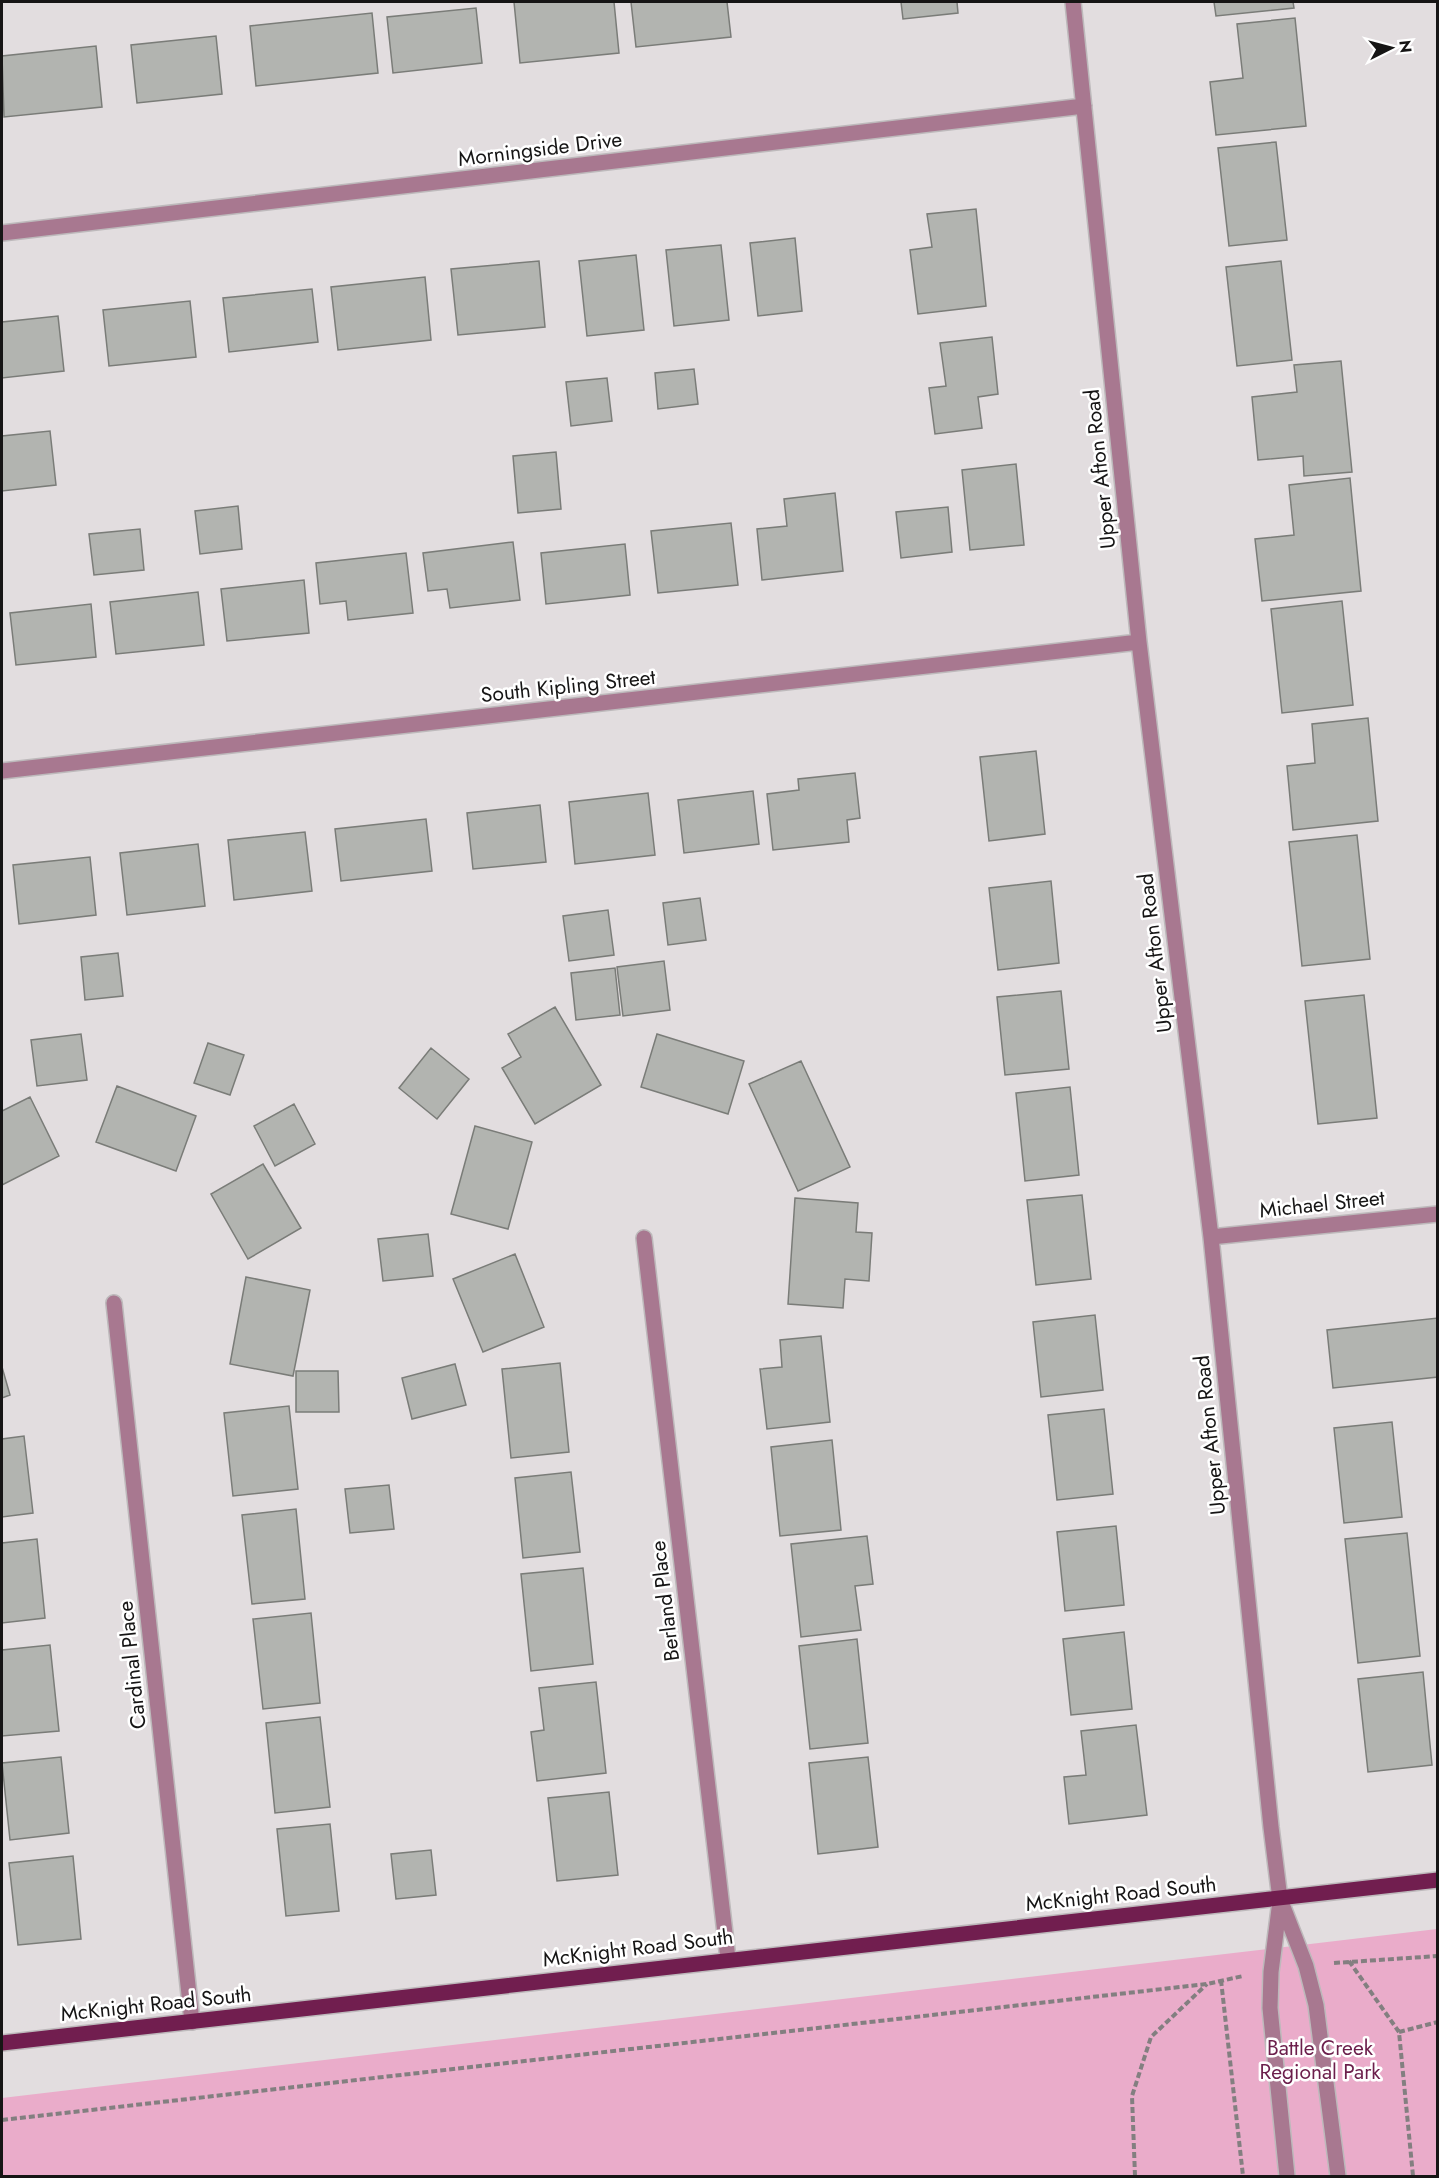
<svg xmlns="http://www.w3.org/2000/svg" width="1439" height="2178" font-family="Jost,sans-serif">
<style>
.green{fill:#eaacca}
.building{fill:#b2b4b0;stroke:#7a7c78;stroke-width:1.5}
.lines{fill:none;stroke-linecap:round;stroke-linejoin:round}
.minor-casing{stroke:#bdb9bb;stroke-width:18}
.major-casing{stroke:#bdb9bb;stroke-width:18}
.path{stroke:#837f80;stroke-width:4;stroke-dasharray:6 3;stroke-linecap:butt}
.minor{stroke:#a87890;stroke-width:15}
.major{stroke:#711e4f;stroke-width:15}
.labels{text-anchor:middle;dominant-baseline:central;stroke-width:5;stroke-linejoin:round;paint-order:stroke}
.street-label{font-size:21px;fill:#161515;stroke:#fff}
.park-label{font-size:21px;fill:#6b1e4b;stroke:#fff}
</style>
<rect width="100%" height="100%" fill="#e2dddf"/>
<path class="green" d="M1437,1929V2176H2V2098Z"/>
<path class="building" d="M514,2H614L619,53L520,63Z
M631,2H727L731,37L636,47Z
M901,2H957L958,13L903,19Z
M1214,2H1293L1294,8L1216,16Z
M476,8L482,63L393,73L387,17Z
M372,13L378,73L256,86L250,26Z
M1295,18L1306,126L1216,135L1210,82L1243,78L1237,24Z
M216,36L222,94L137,103L131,45Z
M96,46L102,107L4,117L2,56Z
M1276,142L1287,240L1229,246L1218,148Z
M976,209L986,306L918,314L910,250L932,247L927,214Z
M795,238L802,311L758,316L750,243Z
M721,245L729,320L674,326L666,250Z
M636,255L644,330L587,336L579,261Z
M539,261L545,327L458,335L451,269Z
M1281,261L1292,360L1237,366L1226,267Z
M425,277L431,340L338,350L331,287Z
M312,289L318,342L229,352L223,298Z
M190,301L196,357L109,366L103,310Z
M58,316L64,371L2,378V322Z
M992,337L998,394L978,397L982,428L935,434L929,388L946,386L940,343Z
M1341,361L1352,472L1304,476L1303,456L1258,460L1252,397L1297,392L1294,365Z
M694,369L698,404L658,409L655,373Z
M607,378L612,421L571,426L566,382Z
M50,431L56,485L2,491V436Z
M556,452L561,509L518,513L513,456Z
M1016,464L1024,545L970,550L962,470Z
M1350,478L1361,591L1262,601L1255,539L1294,535L1289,485Z
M835,493L843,571L762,580L757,529L787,526L784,499Z
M238,506L242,549L200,554L195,511Z
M948,507L952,552L901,558L896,512Z
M731,523L738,585L658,593L651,531Z
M140,529L144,570L94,575L89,534Z
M513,542L520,600L450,608L447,589L428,591L423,553Z
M625,544L630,595L546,604L541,553Z
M406,553L413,613L348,620L346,601L320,604L316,563Z
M304,580L309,633L227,641L221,589Z
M198,592L204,645L116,654L110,602Z
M1342,601L1353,705L1282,713L1271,609Z
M91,604L96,657L16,665L10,613Z
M1368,718L1378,821L1293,830L1287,766L1315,763L1312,724Z
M1036,751L1045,834L989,841L980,757Z
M855,773L860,818L847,820L849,842L773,850L767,794L799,790L798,779Z
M753,791L759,844L684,853L678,800Z
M648,793L655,855L575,864L569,802Z
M540,805L546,862L473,869L467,813Z
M426,819L432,871L341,881L335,829Z
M305,832L312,891L234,900L228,840Z
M1357,835L1370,959L1302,966L1289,842Z
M198,844L205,906L127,915L120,853Z
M90,857L96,915L19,924L13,865Z
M1051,881L1059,963L998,970L989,888Z
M700,898L706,940L668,945L663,903Z
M608,910L614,955L569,961L563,916Z
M118,953L123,996L85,1000L81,957Z
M664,961L670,1010L623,1016L617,967Z
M615,968L620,1015L576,1020L571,973Z
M1061,991L1069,1069L1005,1075L997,997Z
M1364,995L1377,1118L1318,1124L1305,1001Z
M555,1007L601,1085L535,1124L502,1068L521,1057L508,1034Z
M81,1034L87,1080L37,1086L31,1040Z
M657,1034L744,1061L728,1114L641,1087Z
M208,1043L244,1055L230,1095L194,1083Z
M431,1048L469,1079L437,1119L399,1088Z
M801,1061L850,1167L798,1191L749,1084Z
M117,1086L196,1116L176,1171L96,1142Z
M1070,1087L1079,1175L1025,1181L1016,1093Z
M30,1097L59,1156L2,1185V1111Z
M294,1104L315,1144L275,1166L254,1126Z
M475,1126L532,1142L508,1229L451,1214Z
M263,1164L301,1228L248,1259L211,1194Z
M1082,1195L1091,1279L1036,1285L1027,1200Z
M795,1198L858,1203L856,1232L872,1233L869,1281L845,1279L843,1308L788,1304Z
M428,1234L433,1276L383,1281L378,1239Z
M515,1254L544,1327L483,1352L453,1279Z
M246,1277L310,1290L293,1376L230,1364Z
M1095,1315L1103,1390L1041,1397L1033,1322Z
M1438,1318V1377L1333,1388L1327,1330Z
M821,1336L830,1422L767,1429L760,1369L782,1367L780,1340Z
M560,1363L569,1452L511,1458L502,1369Z
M455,1364L466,1405L412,1419L402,1378Z
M2,1367L10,1395L2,1398Z
M296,1371H338L339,1412H296Z
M289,1406L298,1489L233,1496L224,1413Z
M1104,1409L1113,1494L1057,1500L1048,1415Z
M1392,1422L1402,1517L1344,1523L1334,1428Z
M24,1436L33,1513L2,1517V1439Z
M832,1440L841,1530L780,1536L771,1447Z
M571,1472L580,1552L523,1558L515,1478Z
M389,1485L394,1529L350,1533L345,1489Z
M296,1509L305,1599L252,1604L242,1515Z
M1116,1526L1124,1605L1065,1611L1057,1532Z
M1407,1533L1420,1656L1358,1663L1345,1539Z
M867,1536L873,1584L855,1586L861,1630L801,1637L791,1544Z
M37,1539L45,1618L2,1623V1543Z
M583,1568L593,1664L531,1671L521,1574Z
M311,1613L320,1703L263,1709L253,1619Z
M1124,1632L1132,1709L1071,1715L1063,1639Z
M857,1639L868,1743L810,1749L799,1646Z
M50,1645L59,1731L2,1736V1650Z
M1423,1672L1432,1765L1368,1772L1358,1679Z
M596,1682L606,1773L537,1781L531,1732L544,1730L539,1688Z
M320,1717L330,1807L275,1813L266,1723Z
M1136,1725L1147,1815L1069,1824L1064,1777L1086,1775L1081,1731Z
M61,1757L69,1833L10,1840L2,1763Z
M868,1757L878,1847L818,1854L809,1763Z
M609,1792L618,1875L557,1881L548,1798Z
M330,1824L339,1911L286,1916L277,1829Z
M431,1850L436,1895L396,1899L391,1854Z
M73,1856L81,1939L18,1945L9,1863Z"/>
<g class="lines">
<g class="minor-casing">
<path id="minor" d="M1073,2L1139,642L1211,1237L1271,1827L1280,1899L1306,1966L1316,2005L1338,2176
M2,233L1084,106
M2,771L1139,642
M1211,1237L1438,1214
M644,1238L728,1959
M114,1303L192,2022
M1280,1901L1271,1972L1270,2008L1287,2176"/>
</g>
<g class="major-casing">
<path id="major" d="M2,2043L1438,1880"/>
</g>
<path class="path" d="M1349,1961L1399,2032L1413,2176
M1334,1963L1438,1956
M1221,1980L1243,2176
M1399,2032L1438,2022
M2,2120L1207,1984L1243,1976
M1135,2176L1132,2096L1151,2037L1207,1984"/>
<use href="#minor" class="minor"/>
<use href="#major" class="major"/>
</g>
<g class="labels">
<g class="street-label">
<text transform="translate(540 149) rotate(-7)">Morningside Drive</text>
<text transform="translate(1100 469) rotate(-96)">Upper Afton Road</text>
<text transform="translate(568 686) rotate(-6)">South Kipling Street</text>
<text transform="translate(1155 953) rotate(-97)">Upper Afton Road</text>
<text transform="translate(1322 1204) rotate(-6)">Michael Street</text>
<text transform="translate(1210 1435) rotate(-96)">Upper Afton Road</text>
<text transform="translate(665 1601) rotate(-97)">Berland Place</text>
<text transform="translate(132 1665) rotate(-96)">Cardinal Place</text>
<text transform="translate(1121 1894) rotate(-6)">McKnight Road South</text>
<text transform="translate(638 1948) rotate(-7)">McKnight Road South</text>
<text transform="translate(156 2004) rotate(-6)">McKnight Road South</text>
</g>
<g class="park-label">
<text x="1320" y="2048">Battle Creek<tspan x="1320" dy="24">Regional Park</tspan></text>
</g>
</g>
<rect width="1439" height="2178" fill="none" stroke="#161515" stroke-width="6"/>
<g transform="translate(1391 48) rotate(84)" stroke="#ffffff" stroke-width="4.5" paint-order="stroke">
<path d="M0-4.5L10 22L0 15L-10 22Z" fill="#161515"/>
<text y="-9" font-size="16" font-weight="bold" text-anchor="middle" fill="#161515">N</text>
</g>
</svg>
